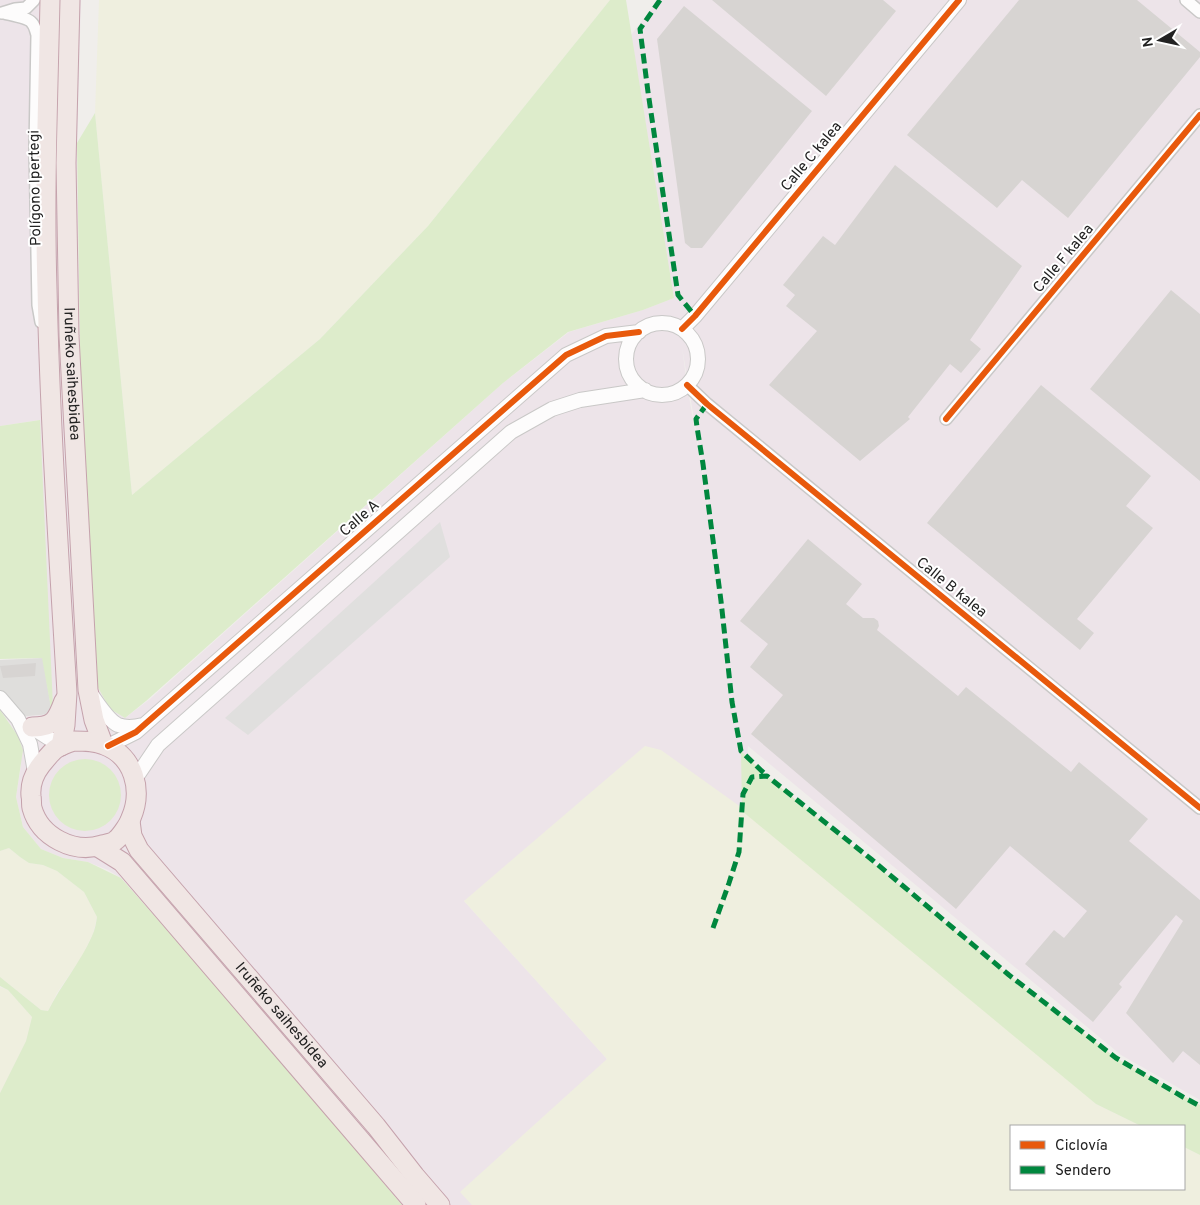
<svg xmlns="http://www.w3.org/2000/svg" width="1200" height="1205" font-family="Overpass,sans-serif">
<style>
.residential{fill:#dfdedc}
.industrial{fill:#ede4e9;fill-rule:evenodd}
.farmland{fill:#efefdf}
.grass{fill:#ddeccb}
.parking{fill:#e0dfde}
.building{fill:#d7d4d2}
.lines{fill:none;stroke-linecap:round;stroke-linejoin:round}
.minor-casing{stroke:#c9c8c7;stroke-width:14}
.tertiary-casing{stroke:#c9c8c7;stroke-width:16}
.trunk-casing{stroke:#c5a2ac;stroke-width:21}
.minor{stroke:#fdfcfc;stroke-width:11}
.tertiary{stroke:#fdfcfc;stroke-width:14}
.trunk{stroke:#f0e6e4;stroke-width:19}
.quiet{stroke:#00873e;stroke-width:5;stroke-dasharray:10 5;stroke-linecap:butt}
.cycleway-casing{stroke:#fff;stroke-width:9}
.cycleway{stroke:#e8590c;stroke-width:6}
.labels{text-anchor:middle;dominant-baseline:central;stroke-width:4;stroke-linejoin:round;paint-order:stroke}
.street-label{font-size:15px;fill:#222;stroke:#fff}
</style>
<rect width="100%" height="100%" fill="#f0eeeb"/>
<path class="residential" d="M43,658L52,714L6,718L0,710V660Z"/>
<path class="industrial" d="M0,0H81L77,143L81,414L96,684L110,709L125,718L150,699L503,383L569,332L643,310L674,298L631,35L658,0H1200V1100L1121,1055L748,746L742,811L464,901L607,1059L574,1205H402L253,1027L121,878L108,870L88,862L63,858L41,849L23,827L16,797L21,765L18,736L6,718L52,714L39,420L0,426ZM682,347L714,539V540L687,385Z"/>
<path class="farmland" d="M99,0H610L428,226L320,339L132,495L95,113Z
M645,746L661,750L759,820L1096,1104L1141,1126H1011V1189H1184V1147L1200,1155V1205H472L460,1192L607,1059L464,901Z
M9,848L20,857L29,863L43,865L57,871L84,892L97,917L93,934L81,958L57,993L48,1011L41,1010L0,977V851Z
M0,987L8,990L32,1017L26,1041L0,1093Z"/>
<path class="grass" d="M610,0H626L674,298L643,310L568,332L503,383L146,701L125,718L110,709L96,684L81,414L77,143L95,113L132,495L320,339L428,226Z
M40,420L53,707L52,714L42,658L0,659V426Z
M0,710L18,736L23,750L16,797L23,827L41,849L63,858L88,862L121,878L253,1027L402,1205H0V1093L26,1041L32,1017L8,990L0,986V977L41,1010L48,1011C61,985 80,963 92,936C95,930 96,923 97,917L84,892L57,871L43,865L29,863L20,857L9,848L0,851Z
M741,751L767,776L1009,975L1116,1058L1200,1105V1155L1184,1147V1126H1141L1096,1104L742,811Z
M49 795a36 36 0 1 1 72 0a36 36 0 1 1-72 0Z"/>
<path class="parking" d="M440,522L450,557L248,735L225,718Z"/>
<path class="building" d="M712,0H883L896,11L826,96Z
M1019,0H1137L1200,52V57L1068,218L1022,180L997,208L907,135Z
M684,6L812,111L702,248H691L685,243L657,39Z
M895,165L1022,266L970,340L981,349L961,373L950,364L908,417L910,419L860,461L769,385L817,331L786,306L795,295L783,285L823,236L835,245Z
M1171,290L1200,314V481L1090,389Z
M1041,385L1151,476L1126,506L1153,528L1077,619L1094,633L1080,650L927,523Z
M808,539L862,584L846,604L863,618H874L878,621L879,626L877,630L958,696L966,687L1071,772L1079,762L1148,819L1129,841L1200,900V1065L1183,1051L1173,1063L1126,1013L1183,921L1176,915L1119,984L1122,987L1093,1022L1025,964L1054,930L1064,938L1087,911L1010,846L956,909L751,734L783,695L750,667L768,644L740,621Z
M36,663L35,676L3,678L0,666Z"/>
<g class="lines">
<g class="minor-casing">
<path id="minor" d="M1186,0L1200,12
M2,13L15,9L26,8L34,0
M4,13C11,15 29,18 32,23C35,26 36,32 37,35L35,148L38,305L41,322
M687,385L707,404L1200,808
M946,419L1200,115"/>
</g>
<g class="tertiary-casing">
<path id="tertiary" d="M626 359a36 36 0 1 1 72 0a36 36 0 1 1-72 0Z
M682,329L695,316L959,0
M91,694C97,703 109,721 118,725C126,728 135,727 143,725
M0,698L18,719L30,744L35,772
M30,726L61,746
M108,746L136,732L566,355L606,336L639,332
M135,779L158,745L511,432L552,409L580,400L645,390"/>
</g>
<g class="trunk-casing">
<g id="trunk">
<path d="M50,0C48,96 44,192 47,288C50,423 59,558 67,693L65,725L61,746"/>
<path id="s1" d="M70,0L66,163L69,336L88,690L94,720L103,744"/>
<path d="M32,727C54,727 57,720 64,701"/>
<path d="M74,741C85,741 94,741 104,745C134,756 143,790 131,818C129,824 121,836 116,840C113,843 106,844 102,845C74,854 40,837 32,808C31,804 32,800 31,796C30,785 34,774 41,765C54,749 55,747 74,741Z"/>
<path id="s2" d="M130,821L132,836L139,850L376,1126L415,1176L440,1205"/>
<path d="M98,847L122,862L416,1205"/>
</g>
</g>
<use href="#minor" class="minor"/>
<use href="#tertiary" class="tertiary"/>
<use href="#trunk" class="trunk"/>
<path class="quiet" d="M660,0L640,29L648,92L678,295L695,316
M707,404L696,419L697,427L703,464L721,601L732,702L741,751L767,776
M713,928L729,883L739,852L743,794L752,777L767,776L871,859L1009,975L1116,1058L1183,1097L1200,1106"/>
<g class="cycleway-casing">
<path id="cycleway" d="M682,329L695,316L959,0
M687,385L707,404L1200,808
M946,419L1200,115
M108,746L136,732L566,355L606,336L639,332"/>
</g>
<use href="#cycleway" class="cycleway"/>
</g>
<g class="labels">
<g class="street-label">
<text transform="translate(812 157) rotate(-50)">Calle C kalea</text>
<text transform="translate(36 188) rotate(-91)">Polígono Ipertegi</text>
<text transform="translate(1064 259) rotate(-50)">Calle F kalea</text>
<text stroke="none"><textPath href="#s1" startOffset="374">Iruñeko saihesbidea</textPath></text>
<text transform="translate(360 519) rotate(-41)">Calle A</text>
<text transform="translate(951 588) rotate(39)">Calle B kalea</text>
<text stroke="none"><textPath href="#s2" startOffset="249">Iruñeko saihesbidea</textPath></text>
</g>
</g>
<rect x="1010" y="1125" width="175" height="65" fill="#ffffff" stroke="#a7a7a7"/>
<rect x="1020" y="1141" width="25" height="8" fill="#e8590c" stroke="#a7a7a7"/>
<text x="1055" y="1150" font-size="15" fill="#222222">Ciclovía</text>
<rect x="1020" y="1166" width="25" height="8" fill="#00873e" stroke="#a7a7a7"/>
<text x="1055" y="1175" font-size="15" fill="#222222">Sendero</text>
<g transform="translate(1160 40) rotate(261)" stroke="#ffffff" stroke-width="4" paint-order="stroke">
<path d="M0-4L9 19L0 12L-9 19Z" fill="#222222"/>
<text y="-8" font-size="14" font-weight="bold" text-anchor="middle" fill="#222222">N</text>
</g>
</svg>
